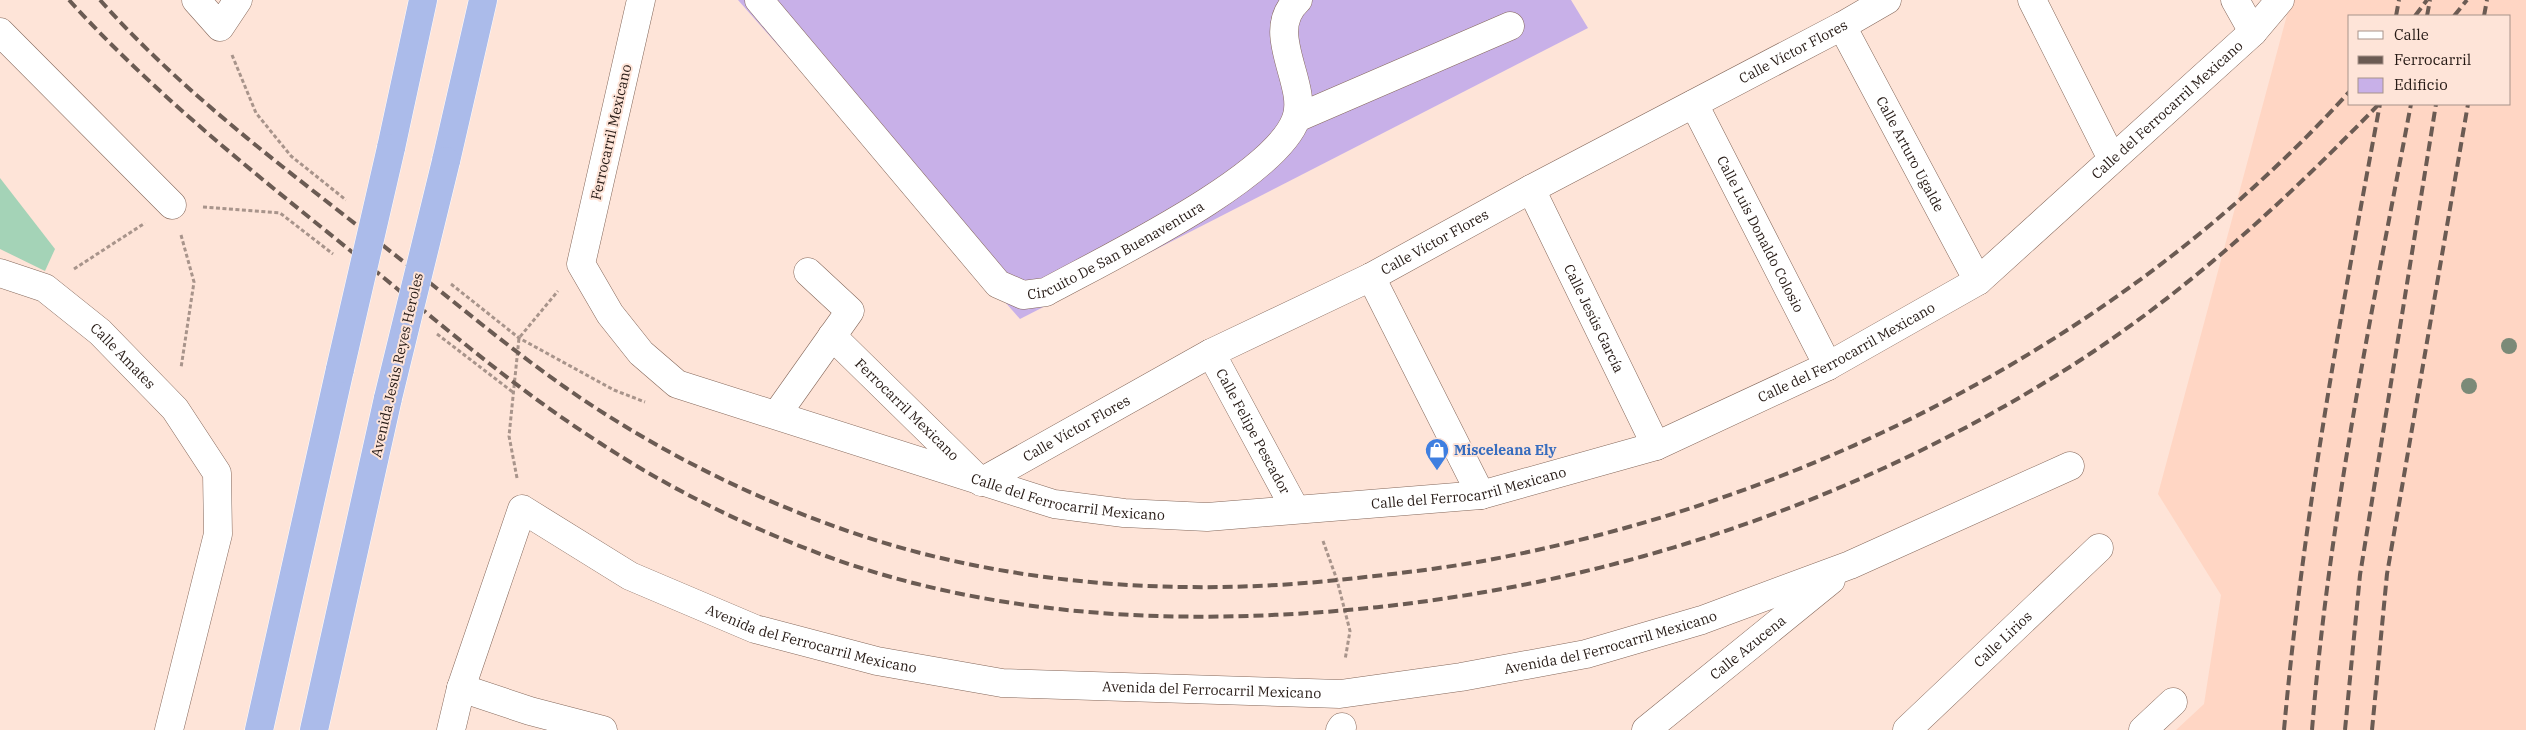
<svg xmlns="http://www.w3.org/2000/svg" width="2526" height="730" font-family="'IBM Plex Serif',serif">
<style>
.built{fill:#ffd6c4;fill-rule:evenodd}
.green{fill:#a4d3b7}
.building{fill:#c8b0e8}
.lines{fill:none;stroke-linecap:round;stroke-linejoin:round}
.street-casing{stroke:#84675a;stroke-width:29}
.highway-casing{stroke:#fff;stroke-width:29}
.path{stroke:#a8948b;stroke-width:3;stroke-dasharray:4 2.5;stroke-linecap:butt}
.street{stroke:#fff;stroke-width:28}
.highway{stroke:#abbbea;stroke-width:28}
.rail{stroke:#6b5b53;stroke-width:4;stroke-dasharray:10 5;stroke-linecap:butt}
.highway-bridge-casing{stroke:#fff;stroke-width:29;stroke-linecap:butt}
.highway-bridge{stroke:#abbbea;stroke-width:28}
.tree{fill:#7b8a78}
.labels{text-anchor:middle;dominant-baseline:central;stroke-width:4;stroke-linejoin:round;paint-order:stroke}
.street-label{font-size:14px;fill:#261a15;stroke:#fee4d8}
.shop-label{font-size:14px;font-weight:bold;fill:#366cbe;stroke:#fee4d8;text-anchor:start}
</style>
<rect width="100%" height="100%" fill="#fee4d8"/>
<path class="built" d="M2291,0H2526V730H2176L2204,704L2221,595L2158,494ZM2350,16H2510V104H2350Z"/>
<path class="green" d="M0,178L55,249L45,271L0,249Z"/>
<path class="building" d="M738,0H1571L1588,28L1020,319Z"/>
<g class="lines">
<g class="street-casing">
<g id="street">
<path d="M196,0L220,27L238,0"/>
<path id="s1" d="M641,0L581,264L610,314L641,353L677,384L1054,504L1124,513L1207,517L1481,495L1656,446L1828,366L1978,281L2253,32L2280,0"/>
<path id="s2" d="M759,0L998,284L1023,295L1046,292C1104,260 1275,178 1296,119C1309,84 1262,32 1298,0"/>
<path d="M2032,0L2112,159"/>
<path d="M2235,0L2253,32"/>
<path id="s3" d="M1842,26L1978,281"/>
<path d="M0,32L172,205"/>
<path id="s4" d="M1694,104L1828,366"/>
<path d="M1297,118L1510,26"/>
<path id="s5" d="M1531,189L1656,446"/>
<path id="s6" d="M0,273L45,288L100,332L175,409L217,473L218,534L169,730"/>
<path d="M1371,277L1481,495"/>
<path id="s7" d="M832,336L981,482L1211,353L1371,277L1531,189L1842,26L1887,0"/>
<path id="s8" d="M1211,353L1295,509"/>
<path d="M777,414L850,311L808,272"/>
<path d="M461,688L530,711L603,730"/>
<path id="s9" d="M451,730L461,688L522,509L630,576L755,629L877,661L1002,683L1340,694L1461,677L1586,654L1702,620L1850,565L2070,466"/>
<path d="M1340,730L1342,727"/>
<path id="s10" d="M1646,730L1831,580"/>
<path id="s11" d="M1907,730L2099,548"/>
<path d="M2143,730L2173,702"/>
</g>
</g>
<g class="highway-casing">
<path id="highway" d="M391,148L423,0
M446,161L483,0
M259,730L340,369
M314,730L388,398"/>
</g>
<path class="path" d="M232,55L256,113L291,156L346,200
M203,207L280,213L333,254
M181,235L194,282L181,368
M74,269L145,223
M451,284L519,338L614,390L645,402
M437,334L514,393
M517,478L509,436L519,338L558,291
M1323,541L1337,580L1350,631L1345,660"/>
<use href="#street" class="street"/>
<use href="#highway" class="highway"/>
<path class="rail" d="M69,0C156,96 257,175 357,256C436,320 514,388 600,443C670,489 747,527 826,556C968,608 1122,622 1272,615C1556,603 1836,517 2076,363C2189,290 2286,200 2379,104
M100,0C180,90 278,163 372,237C437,287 499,341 566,388C661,454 767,506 878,541C1024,586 1186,596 1338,580C1394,574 1449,568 1504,557C1823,493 2130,334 2350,91
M2396,16L2399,0
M2415,16L2427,0
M2427,16L2430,0
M2454,16L2467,0
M2484,16L2487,0
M2284,730C2303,519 2341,312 2380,104
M2312,730C2329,519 2372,311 2411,104
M2345,730L2360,575L2436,104
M2372,730L2387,574L2468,104"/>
<g class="highway-bridge-casing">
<path id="highway-bridge" d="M340,369L391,148
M388,398L446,161"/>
</g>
<use href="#highway-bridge" class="highway-bridge"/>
</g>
<g class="tree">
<circle cx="2509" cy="346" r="8"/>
<circle cx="2469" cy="386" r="8"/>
</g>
<defs>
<g id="shop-pin" transform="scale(1.25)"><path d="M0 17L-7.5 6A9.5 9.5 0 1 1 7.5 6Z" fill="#3f7fe0" stroke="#fee4d8"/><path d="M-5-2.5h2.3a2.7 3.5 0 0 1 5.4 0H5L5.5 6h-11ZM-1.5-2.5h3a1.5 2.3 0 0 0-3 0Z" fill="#fff"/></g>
</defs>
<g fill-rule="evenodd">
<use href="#shop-pin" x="1437" y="450"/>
</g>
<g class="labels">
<g class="street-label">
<text stroke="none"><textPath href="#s7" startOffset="1128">Calle Víctor Flores</textPath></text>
<text stroke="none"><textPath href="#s1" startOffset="2049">Calle del Ferrocarril Mexicano</textPath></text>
<text transform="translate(611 132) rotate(-77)">Ferrocarril Mexicano</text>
<text stroke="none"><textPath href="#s3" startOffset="145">Calle Arturo Ugalde</textPath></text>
<text stroke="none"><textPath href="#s4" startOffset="146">Calle Luis Donaldo Colosio</textPath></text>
<text stroke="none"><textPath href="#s7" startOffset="722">Calle Víctor Flores</textPath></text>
<text stroke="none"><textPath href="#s2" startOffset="502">Circuito De San Buenaventura</textPath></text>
<text stroke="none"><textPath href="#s5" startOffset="144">Calle Jesús García</textPath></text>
<text stroke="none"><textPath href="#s1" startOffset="1644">Calle del Ferrocarril Mexicano</textPath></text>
<text stroke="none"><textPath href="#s6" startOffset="151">Calle Amates</textPath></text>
<text transform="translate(397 365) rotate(-77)">Avenida Jesús Reyes Heroles</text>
<text stroke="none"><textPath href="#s7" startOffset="105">Ferrocarril Mexicano</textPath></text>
<text stroke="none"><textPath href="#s7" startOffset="318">Calle Víctor Flores</textPath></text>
<text stroke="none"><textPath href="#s8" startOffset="89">Calle Felipe Pescador</textPath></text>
<text stroke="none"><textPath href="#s1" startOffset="1239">Calle del Ferrocarril Mexicano</textPath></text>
<text stroke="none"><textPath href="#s1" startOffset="834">Calle del Ferrocarril Mexicano</textPath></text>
<text stroke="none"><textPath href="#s9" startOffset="552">Avenida del Ferrocarril Mexicano</textPath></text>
<text stroke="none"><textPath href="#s11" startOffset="132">Calle Lirios</textPath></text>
<text stroke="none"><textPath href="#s9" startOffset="1362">Avenida del Ferrocarril Mexicano</textPath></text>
<text stroke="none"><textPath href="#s10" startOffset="131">Calle Azucena</textPath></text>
<text stroke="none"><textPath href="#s9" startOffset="958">Avenida del Ferrocarril Mexicano</textPath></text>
</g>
<g class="shop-label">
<text x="1454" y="450">Misceleana Ely</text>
</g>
</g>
<rect x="2348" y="15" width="162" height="90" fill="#fee4d8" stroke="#a8938a"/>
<rect x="2358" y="31" width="25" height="8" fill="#ffffff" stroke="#a8938a"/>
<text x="2394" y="40" font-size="15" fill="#261a15">Calle</text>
<rect x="2358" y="56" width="25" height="8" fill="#6b5b53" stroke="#a8938a"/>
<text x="2394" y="65" font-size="15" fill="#261a15">Ferrocarril</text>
<rect x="2358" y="78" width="25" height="15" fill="#c8b0e8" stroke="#a8938a"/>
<text x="2394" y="90" font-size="15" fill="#261a15">Edificio</text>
</svg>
